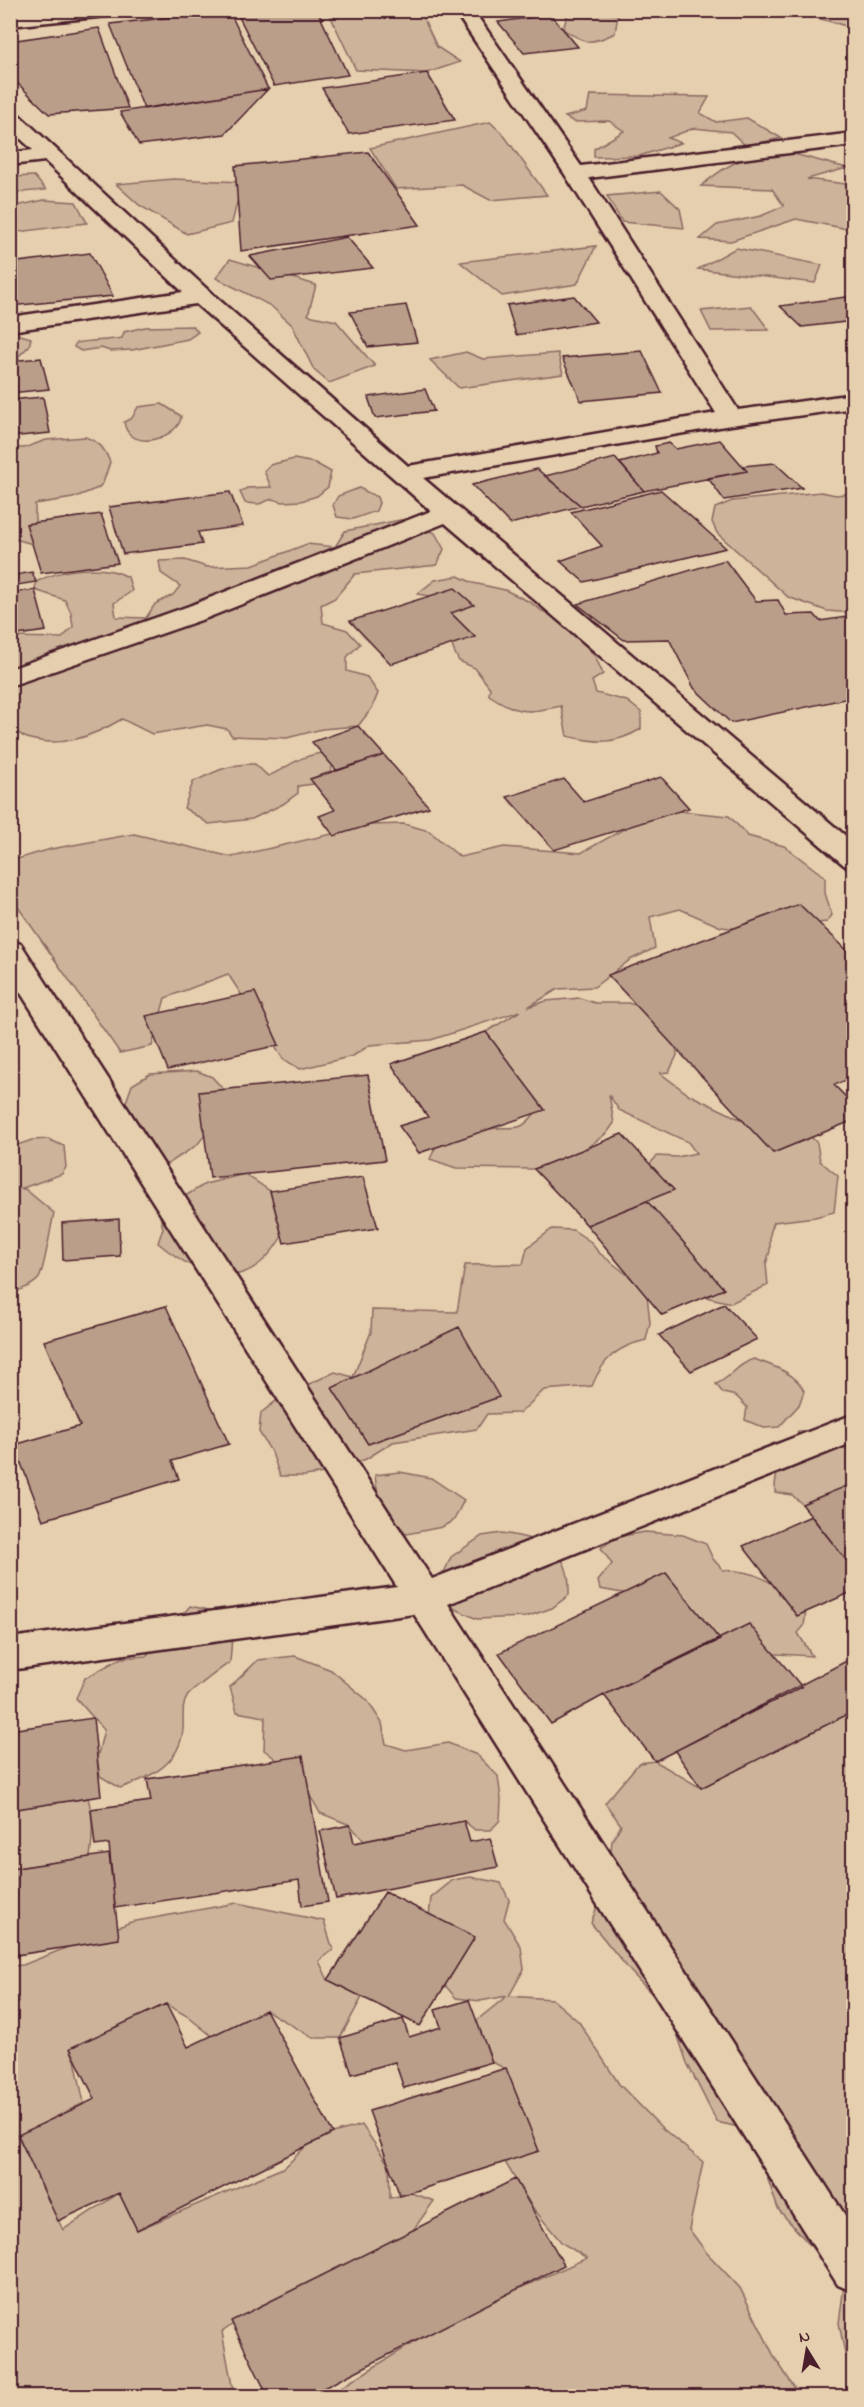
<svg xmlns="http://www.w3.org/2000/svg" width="864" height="2407" font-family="'Indie Flower',sans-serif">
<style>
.green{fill:#ccb399;stroke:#8b6962;stroke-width:1.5}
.building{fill:#ba9e8a;stroke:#4a1f2b;stroke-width:1.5}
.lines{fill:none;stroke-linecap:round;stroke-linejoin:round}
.minor-casing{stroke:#4a1f2b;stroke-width:5}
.minor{fill:#e5cfae;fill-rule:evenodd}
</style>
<rect width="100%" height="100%" fill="#e5cfae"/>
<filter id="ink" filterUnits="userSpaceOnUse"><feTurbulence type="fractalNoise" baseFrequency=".0167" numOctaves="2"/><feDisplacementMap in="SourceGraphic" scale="12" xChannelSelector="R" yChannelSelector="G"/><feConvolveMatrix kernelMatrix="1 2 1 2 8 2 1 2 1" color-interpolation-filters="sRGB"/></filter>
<g filter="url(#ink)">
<path class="green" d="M328,11H420L437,47L460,62L427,73L356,70Z
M600,11L618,15L615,33C591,45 585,44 563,29L568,13Z
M805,11H853V28L814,17Z
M590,95L709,97L700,113L716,122L747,118L781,138L746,146L731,132L694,128L668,138L681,143L639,156L594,157V149L624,131L609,121L574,122L565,117L587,111Z
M490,122L503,134L547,195L490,200L462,185L396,189L370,148Z
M794,154L847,168L807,179L853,185V230L796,219L731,241L700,239L717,225L761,216L784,206L772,189L701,186C738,155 747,157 794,154Z
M34,176L46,190L11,193V177Z
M173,179L242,182L232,223L187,234L139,205L116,184Z
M661,191L680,209L684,228L622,222L607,196Z
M44,200L76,202L87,223L11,233V207Z
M596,246L577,284L502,296L460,262Z
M736,248L822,265L815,283L698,269Z
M230,259L316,285L308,315L336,321L375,366L329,383L314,370L292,325L271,306L216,278Z
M751,306L769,330L711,331L701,311Z
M193,326L198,332L188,339L132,350L110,351L101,348L81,351L74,347L76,343C91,340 106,341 122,338L124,332L145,327Z
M10,332L31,338L29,346L10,365Z
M466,352L483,359L558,353L563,374L459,388L430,360Z
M162,404L181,416C181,437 129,455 124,422L132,418L138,407Z
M85,437C100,442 104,448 110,462L103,483L98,488L73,498L35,504V520L39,530L33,544L11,538V448H24L46,440Z
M294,459L315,463L331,472L328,487L317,496L301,501L283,502L272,499L259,504L245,503L240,492L247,488L271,487L264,471L270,465Z
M359,488L377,497L379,503L376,511L353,519L337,517L333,505L338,496Z
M821,492L836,495L853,493V613L827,611L788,597L717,533L712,522L715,508L732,501Z
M405,519L435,533L444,549L437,565L355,574L335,598L321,605L323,623L347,630L360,644L347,657V671L367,677L378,693L372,708L358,726L322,729L287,738L232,736L227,729L207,725L152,734L122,719C93,736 61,749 27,738C21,736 18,731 11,730V637L62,638L73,627L71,613L65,600L35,590L36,582C60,569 104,563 128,577L132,591L114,603L116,617L146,618L155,604L173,595L180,586L161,573L159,561L185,560L207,567L252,565L307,544L335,547L345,531Z
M458,576L473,583L505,590L530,602L542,611L562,618L595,656L603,674L592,681L596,693L627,701L641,712V729C614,745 597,743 567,736L561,706C527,713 519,715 489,695L490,688L475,668L459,661C445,636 446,625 458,600L417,594L435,580Z
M322,753L333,765L328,778L314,784L298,786V793L283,804L252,819L209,824L184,808L193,782C214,772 231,763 255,764L268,776C289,767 298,756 322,753Z
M679,811L729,816L748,836L784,846L825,877V893L832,915L827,922L750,930L721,927L680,909L650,917L655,948L630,960L594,987L558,989L528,1007L546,1001L580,998L595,1003H628L649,1009L676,1039L677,1055L669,1072L660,1073L688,1094L744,1121L803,1128L817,1143L820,1161L838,1176L834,1212L815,1217L774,1222L770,1234V1251L766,1264L768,1285L731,1303L706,1297L694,1277L684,1243L672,1229L627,1209C634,1188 641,1172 657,1156L677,1157L696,1153L688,1142L619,1110L609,1095L614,1123L607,1133L585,1149L534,1169L456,1168L430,1159L436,1146C452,1141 469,1135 485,1130C515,1122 517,1140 540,1106L486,1032L520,1011L431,1040L370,1045L353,1056L300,1069L283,1059L228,974L165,998L152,1046L120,1053L11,897L10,861L51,849L134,834L232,857L371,825L404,824L429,831L460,857L504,847L581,853L624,829L641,813Z
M197,1071L212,1077L224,1090L208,1131L197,1145L168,1164L139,1161L120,1119L132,1085L150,1074Z
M48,1139L64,1146L66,1167L62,1174L20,1189H25L54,1213C51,1225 44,1271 39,1278C34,1285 19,1291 11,1293L10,1189L15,1188L11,1187V1147L32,1140Z
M245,1174L270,1191L282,1236C248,1295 203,1280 158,1243L163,1228L159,1212L205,1184Z
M552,1229L573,1230L591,1242L598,1252L629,1276L647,1295L650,1323L646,1340C616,1347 603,1359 592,1386L544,1390L520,1413L487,1414L477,1429L393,1442L366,1459L336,1471L305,1476H280L272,1453L259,1432L261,1413L281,1397L335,1372L353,1377L371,1332L372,1310L457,1312L465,1265L523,1264L527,1248Z
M754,1359C771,1365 797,1373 804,1391L799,1405L779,1427L764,1428L745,1420L747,1407L736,1396L723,1393L716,1384C731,1378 738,1363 754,1359Z
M832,1430L853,1438V1489L824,1495L802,1504L792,1495L775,1492C774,1467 788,1452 798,1431Z
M400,1472L431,1478L464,1500L454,1520L442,1527L407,1534C386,1511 378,1509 375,1475Z
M645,1532L683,1535L706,1544L713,1559L723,1570C765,1571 776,1586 806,1611L804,1626L798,1633L812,1656L741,1652L645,1597L600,1589L598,1581L612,1564L601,1548L617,1537Z
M502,1533C543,1540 571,1546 569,1595L552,1608L526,1617L477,1619L455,1609L437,1588L451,1557L482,1536Z
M190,1606L218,1612L232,1638L230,1662C222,1668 190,1691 187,1697C181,1706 184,1719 183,1729C180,1764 150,1778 120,1788L100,1776L97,1758L104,1730L76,1698L85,1678L121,1658L146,1656Z
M295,1656L331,1670L367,1700L382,1723L386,1744L406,1750L448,1743L477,1755L498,1776L501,1799L500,1820L491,1830H475L464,1821L364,1841L350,1825L320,1813C304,1783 291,1770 264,1750L265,1717L237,1712L230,1687L258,1660Z
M853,1711V2360L845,2354L839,2323L848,2256L816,2252L778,2209L751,2130L717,2122L687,2063L670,2013L631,1972L591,1923L608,1876L612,1841L621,1825L605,1803L639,1763L655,1761L701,1788Z
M88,1798C94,1818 93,1837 90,1857L11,1869V1810Z
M470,1877L501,1883L509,1900L504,1919L521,1947L524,1969L509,1996L552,1999L579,2022L619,2084L662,2128L703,2162L689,2229L706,2252L740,2288L775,2358L800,2396H327L426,2335L496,2299L587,2258L562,2243L532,2207L505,2162L506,2069L492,2062L476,2021L507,1996L480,2001L456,1998L436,1975L427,1935L431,1898L453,1880Z
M237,1903L324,1921L333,1950L319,1961L328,1980L362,1997L340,2038H313L266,2010L212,2036L187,2016L166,2004L70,2049L75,2060L84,2103L18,2136L63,2230L119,2193L137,2230L285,2167L305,2147L333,2133L362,2125L389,2165L390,2198L411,2193L434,2201L401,2247L346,2264L258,2307L222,2332L234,2396H11V1966L23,1965L131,1922Z"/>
<path class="building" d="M317,10L348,75L274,86L236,11Z
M229,11L268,89L144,109L110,24Z
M551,15L578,47L524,53L498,22Z
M99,28L128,108L49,114L10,76V41Z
M427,73L455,120L349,134L322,88Z
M268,89L225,134L139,145L120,112Z
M368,152L420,225L241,251L235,166Z
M347,237L373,268L271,280L250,256Z
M90,253L113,296L10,306V263Z
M574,296L596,322L516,335L507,305Z
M846,297L854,305V321L802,327L780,306Z
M406,305L417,342L368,347L350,312Z
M642,351L662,393L581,401L562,358Z
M41,358L49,389L10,393V361Z
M425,389L434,411L375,418L368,397Z
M43,397L50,433L10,437V400Z
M720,440L747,471L644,491L620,463L657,453L655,446L669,443L676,449Z
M615,458L644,491L581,506L545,476Z
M775,463L802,488L724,500L708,478L747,471L742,466Z
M537,469L581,506L510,524L472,485Z
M661,490L726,548L584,582L560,561L602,546L571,512Z
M230,492L243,526L198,532L202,544L123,554L109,507Z
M101,514L118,563L41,573L26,524Z
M725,560L756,601L778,600L786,615L814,614L820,621L853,616L854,697L731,723L694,688L669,639L624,640L577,604Z
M32,572L36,582L11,586L10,576Z
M455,588L474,605L451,613L475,637L391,664L350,621Z
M35,590L46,631L10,636V593Z
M358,726L384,755L337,771L312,742Z
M384,755L429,807L334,836L319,816L335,810L310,779Z
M661,777L689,808L554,850L507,797L564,779L584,802Z
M799,904L854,957V1077L834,1085L854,1105V1120L773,1153L608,975Z
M255,992L279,1045L168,1070L146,1016Z
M486,1032L545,1110L419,1153L399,1126L428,1117L391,1064Z
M368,1075L385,1160L210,1178L199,1092Z
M622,1134L674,1190L587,1225L534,1169Z
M363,1177L378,1228L284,1243L270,1191Z
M647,1201L684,1243L724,1289L662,1315L587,1225Z
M119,1219L120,1256L63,1260L62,1223Z
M724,1304L757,1339L691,1371L659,1335Z
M166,1306L229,1444L172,1461L179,1479L43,1520L14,1445L80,1426L44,1341Z
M459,1327L499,1397L368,1444L332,1388Z
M854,1483V1570L802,1504Z
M811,1516L854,1570V1591L797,1616L743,1546Z
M666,1573L720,1640L604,1695L551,1724L499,1653Z
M749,1624L802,1687L655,1761L604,1695Z
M854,1657V1711L701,1788L675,1751Z
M93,1718L101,1796L10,1810V1730Z
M303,1756L328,1902L302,1906L299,1880L115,1908L109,1844L95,1846L91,1809L151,1801L147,1779Z
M464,1821L470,1842L490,1838L498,1867L336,1899L320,1831L350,1825L354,1843Z
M109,1854L119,1939L10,1956V1869Z
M385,1892L475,1937L420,2026L328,1980Z
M469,2000L492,2062L404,2088L395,2062L352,2074L340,2038L403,2019L409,2037L441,2027L435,2010Z
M166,2004L188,2047L266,2010L333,2133L137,2230L119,2193L58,2221L18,2135L95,2099L70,2048Z
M506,2068L539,2151L400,2196L369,2111Z
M515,2179L564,2265L308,2396H268L231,2321Z"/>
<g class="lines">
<g class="minor-casing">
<path id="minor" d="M45,10H116L114,14L107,16L10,26V14Z
M454,10H473L581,166L854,133V145L589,178L738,410L854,394V408L731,425L423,478L854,843V868L844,865L445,523L207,618L10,686V669L189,606L431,511L196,304L10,331V317L183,292L45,161L10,165V153L33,150L10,129V111L17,113L209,291L408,466L716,413L564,173Z
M10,941L21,944L432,1579L854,1414V1442L448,1604L854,2229V2292L838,2285L414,1614L10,1670V1638L397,1587L10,976Z"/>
</g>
<use href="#minor" class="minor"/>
</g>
</g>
<rect width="864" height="2407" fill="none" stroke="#e5cfae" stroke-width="36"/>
<rect x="18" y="18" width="828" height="2371" fill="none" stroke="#4a1f2b" stroke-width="2" filter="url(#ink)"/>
<g transform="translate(807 2350) rotate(349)" stroke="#e5cfae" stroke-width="4.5" paint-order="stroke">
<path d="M0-4.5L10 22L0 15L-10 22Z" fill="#4a1f2b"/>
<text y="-9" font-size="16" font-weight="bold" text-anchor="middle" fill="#4a1f2b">N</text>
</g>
</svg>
